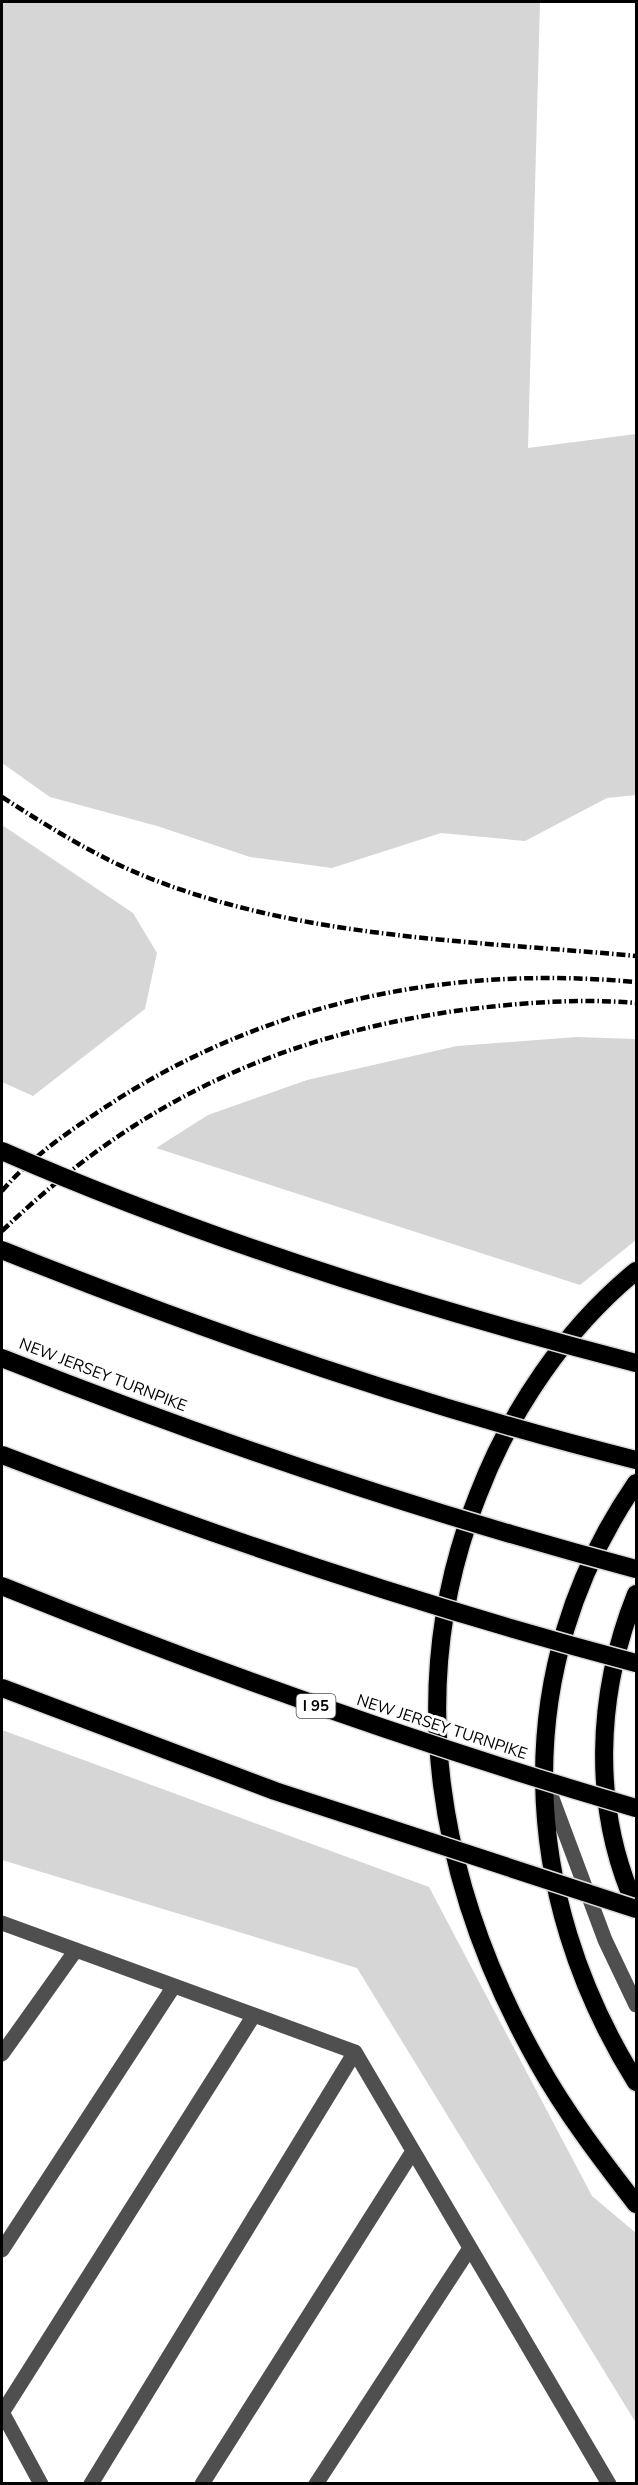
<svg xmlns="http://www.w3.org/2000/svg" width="638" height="2485" font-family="'Nunito Sans',sans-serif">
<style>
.green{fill:#d6d6d6}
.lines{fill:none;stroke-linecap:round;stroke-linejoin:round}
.highway-casing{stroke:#dbdbdb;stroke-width:21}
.minor{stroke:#4f4f4f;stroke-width:15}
.highway{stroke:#000;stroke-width:18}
.rail{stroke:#000;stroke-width:4.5;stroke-dasharray:9 3 1.5 3;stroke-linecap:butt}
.highway-bridge-casing{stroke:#dbdbdb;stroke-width:21;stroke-linecap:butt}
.highway-bridge{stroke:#000;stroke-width:18}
.labels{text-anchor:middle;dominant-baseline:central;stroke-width:6;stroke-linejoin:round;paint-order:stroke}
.shield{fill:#fff;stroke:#4c4c4c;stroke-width:1.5}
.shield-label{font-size:15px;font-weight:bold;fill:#000}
.street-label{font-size:16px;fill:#000;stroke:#fff}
</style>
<rect width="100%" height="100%" fill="#fff"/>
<path class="green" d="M2,2H540L528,448L636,434V795L607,798L525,841L441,833L332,868L250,857L157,826L50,797L2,763Z
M2,825L133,913L157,953L145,1009L33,1096L2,1082Z
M576,1037L636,1039V1240L580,1285L156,1148L208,1115L307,1080L457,1046Z
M2,1730L429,1887L592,2196L636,2233V2423L357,1968L2,1860Z"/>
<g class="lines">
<g class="highway-casing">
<path id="highway" d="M636,1271C566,1328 510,1411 478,1495C402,1687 438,1886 538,2063C566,2113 601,2159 636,2204
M636,1483C508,1669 519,1895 636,2082
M636,1594C596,1694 591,1808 636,1907"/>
</g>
<path class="minor" d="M549,1790L605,1940L636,2005
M2,1923L355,2052L609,2484
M2,2054L76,1950
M2,2250L174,1986
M2,2412L41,2484
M2,2413L254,2015
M91,2484L355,2052
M202,2484L413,2151
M316,2484L470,2248"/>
<use href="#highway" class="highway"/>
<path class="rail" d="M2,797C52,829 101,860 157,881C309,939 476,941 636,956
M2,1191C30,1158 68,1132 104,1108C264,1002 446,965 636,982
M2,1231C136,1103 272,1038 455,1011C515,1003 577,998 636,1003"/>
<g class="highway-bridge-casing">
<path id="highway-bridge" d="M2,1151C203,1239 424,1308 636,1363
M2,1250C209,1333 419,1406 636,1460
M2,1358C209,1440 421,1512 636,1569
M2,1455C210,1535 421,1606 636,1663
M2,1586C210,1670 421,1745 636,1808
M2,1688L275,1791L636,1909"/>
</g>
<use href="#highway-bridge" class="highway-bridge"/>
</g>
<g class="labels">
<rect class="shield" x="296.5" y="1694" width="39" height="24" rx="4.5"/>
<g class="shield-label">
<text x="316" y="1706">I 95</text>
</g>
<g class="street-label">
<text transform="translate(103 1375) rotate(21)">NEW JERSEY TURNPIKE</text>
<text transform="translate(442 1727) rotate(18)">NEW JERSEY TURNPIKE</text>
</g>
</g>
<rect width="638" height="2485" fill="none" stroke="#000000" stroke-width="6"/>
</svg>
